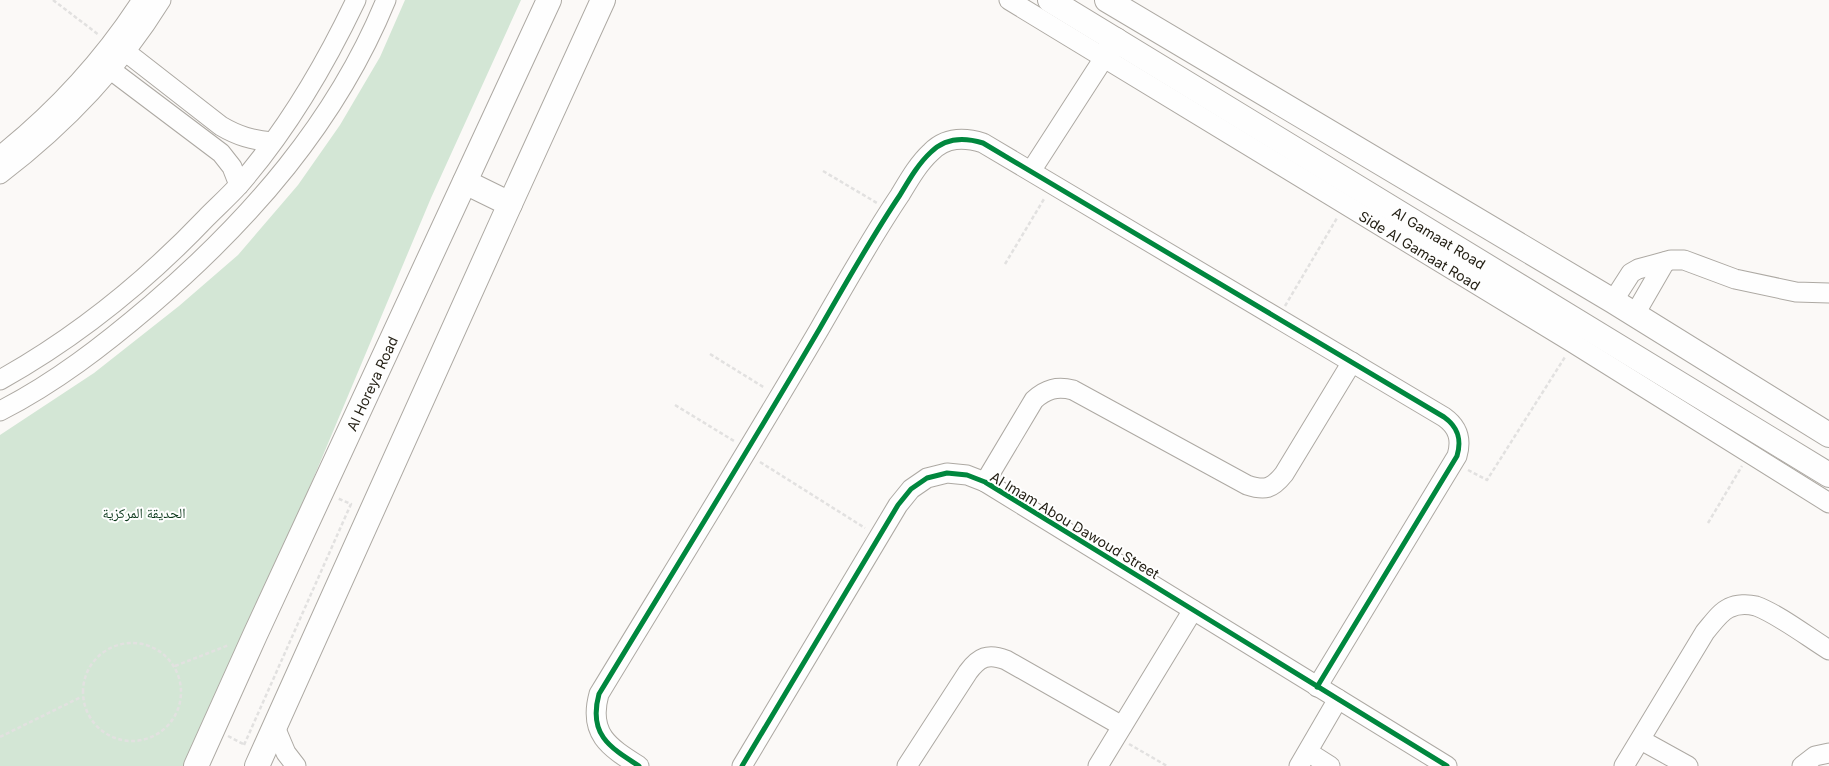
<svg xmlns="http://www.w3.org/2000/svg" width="1829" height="766" font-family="Inter,'Noto Naskh Arabic',sans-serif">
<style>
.green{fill:#d3e6d5}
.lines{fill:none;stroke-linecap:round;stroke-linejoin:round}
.minor-casing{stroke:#ada9a3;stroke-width:21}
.major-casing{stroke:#ada9a3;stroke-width:26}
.path{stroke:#e2e1e0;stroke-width:2.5;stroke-dasharray:4 2.5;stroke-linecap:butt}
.minor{stroke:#fefefe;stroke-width:19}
.major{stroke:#fefefe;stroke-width:24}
.cycleway-casing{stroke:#fff;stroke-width:8}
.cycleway{stroke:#00873e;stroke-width:5}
.labels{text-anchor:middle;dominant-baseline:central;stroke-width:4;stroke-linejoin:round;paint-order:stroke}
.street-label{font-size:14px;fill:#221e13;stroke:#fff}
.park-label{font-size:14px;fill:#093719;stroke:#fff}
</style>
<rect width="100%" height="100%" fill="#fbf9f7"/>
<path class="green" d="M405,0H521L431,198L222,696L190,766H0V435L94,373L179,306L238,255L298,185L340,125L380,57Z"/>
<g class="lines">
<g class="minor-casing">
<g id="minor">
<path id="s1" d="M1009,0L1573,343L1829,503"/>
<path d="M126,52L221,126C238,136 252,140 272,142"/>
<path d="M111,70L221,153L232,167L239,185"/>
<path d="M0,156C55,112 104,59 142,0"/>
<path d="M1031,171L1104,58"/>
<path d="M0,174C64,125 119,68 161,0"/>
<path d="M1613,301L1631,273L1638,269L1671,260H1684L1735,279L1796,292L1829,293"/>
<path d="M1635,314L1665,262"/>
<path d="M0,380C77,337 146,281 207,217C218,206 229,196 239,185C287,130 325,65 356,0"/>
<path d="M0,411C55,383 104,345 151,305C250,220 336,122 386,0"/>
<path d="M985,482L1034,400C1046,389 1057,386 1073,390L1247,485C1265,491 1272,489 1284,474L1352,362"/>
<path d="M275,727L286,753L296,766"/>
<path d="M1641,740L1688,766"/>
<path d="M1308,752L1330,766"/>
<path d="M639,766C609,747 588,734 599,694C673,572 748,451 820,328C846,283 871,238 900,195C909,180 918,164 931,152C946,137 964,137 983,143L1444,417C1458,427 1462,439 1457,456L1317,687"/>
<path d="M742,766L898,505L911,489L927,478L947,473L967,475L985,482L1447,766"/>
<path d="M907,766L968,672C979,657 988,653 1006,660L1122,726"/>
<path d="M1098,766L1193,610"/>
<path d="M1299,766L1338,699"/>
<path d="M1624,766L1705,632C1712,624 1720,612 1729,608C1737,604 1748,604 1756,606C1778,614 1808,637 1829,650"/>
<path d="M1802,766L1815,756L1829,753"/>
</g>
</g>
<g class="major-casing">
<g id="major">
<path id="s2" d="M1050,0L1829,475"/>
<path d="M1107,0L1613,301L1829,435"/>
<path d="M1104,58L1116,40"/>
<path d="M465,182L510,204"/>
<path id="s3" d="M196,766L255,635L549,0"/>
<path d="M257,766L510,204L603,0"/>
</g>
</g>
<path class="path" d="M53,0L99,35
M823,171L877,203
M1005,264L1044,199
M1285,306L1337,218
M710,354L765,388
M675,405L734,441
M760,462L865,528
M1468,470L1487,480L1565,357
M1708,523L1742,466
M83 692a49 49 0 1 1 98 0a49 49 0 1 1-98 0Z
M175,666L229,645
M228,736L245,745
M0,737L81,697
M1129,744L1167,766
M244,745L351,504L337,498"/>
<use href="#minor" class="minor"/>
<use href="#major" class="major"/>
<g class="cycleway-casing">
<path id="cycleway" d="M639,766C609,747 588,734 599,694C673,572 748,451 820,328C846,283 871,238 900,195C909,180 918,164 931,152C946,137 964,137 983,143L1444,417C1458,427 1462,439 1457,456L1317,687
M742,766L898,505L911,489L927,478L947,473L967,475L985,482L1447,766"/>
</g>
<use href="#cycleway" class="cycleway"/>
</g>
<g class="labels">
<g class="street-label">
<text stroke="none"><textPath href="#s2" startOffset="456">Al Gamaat Road</textPath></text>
<text stroke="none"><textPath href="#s1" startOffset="481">Side Al Gamaat Road</textPath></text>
<text stroke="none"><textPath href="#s3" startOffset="421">Al Horeya Road</textPath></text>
<text transform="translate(1075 525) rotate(31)">Al Imam Abou Dawoud Street</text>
</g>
<g class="park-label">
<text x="144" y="512">الحديقة المركزية</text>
</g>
</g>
</svg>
